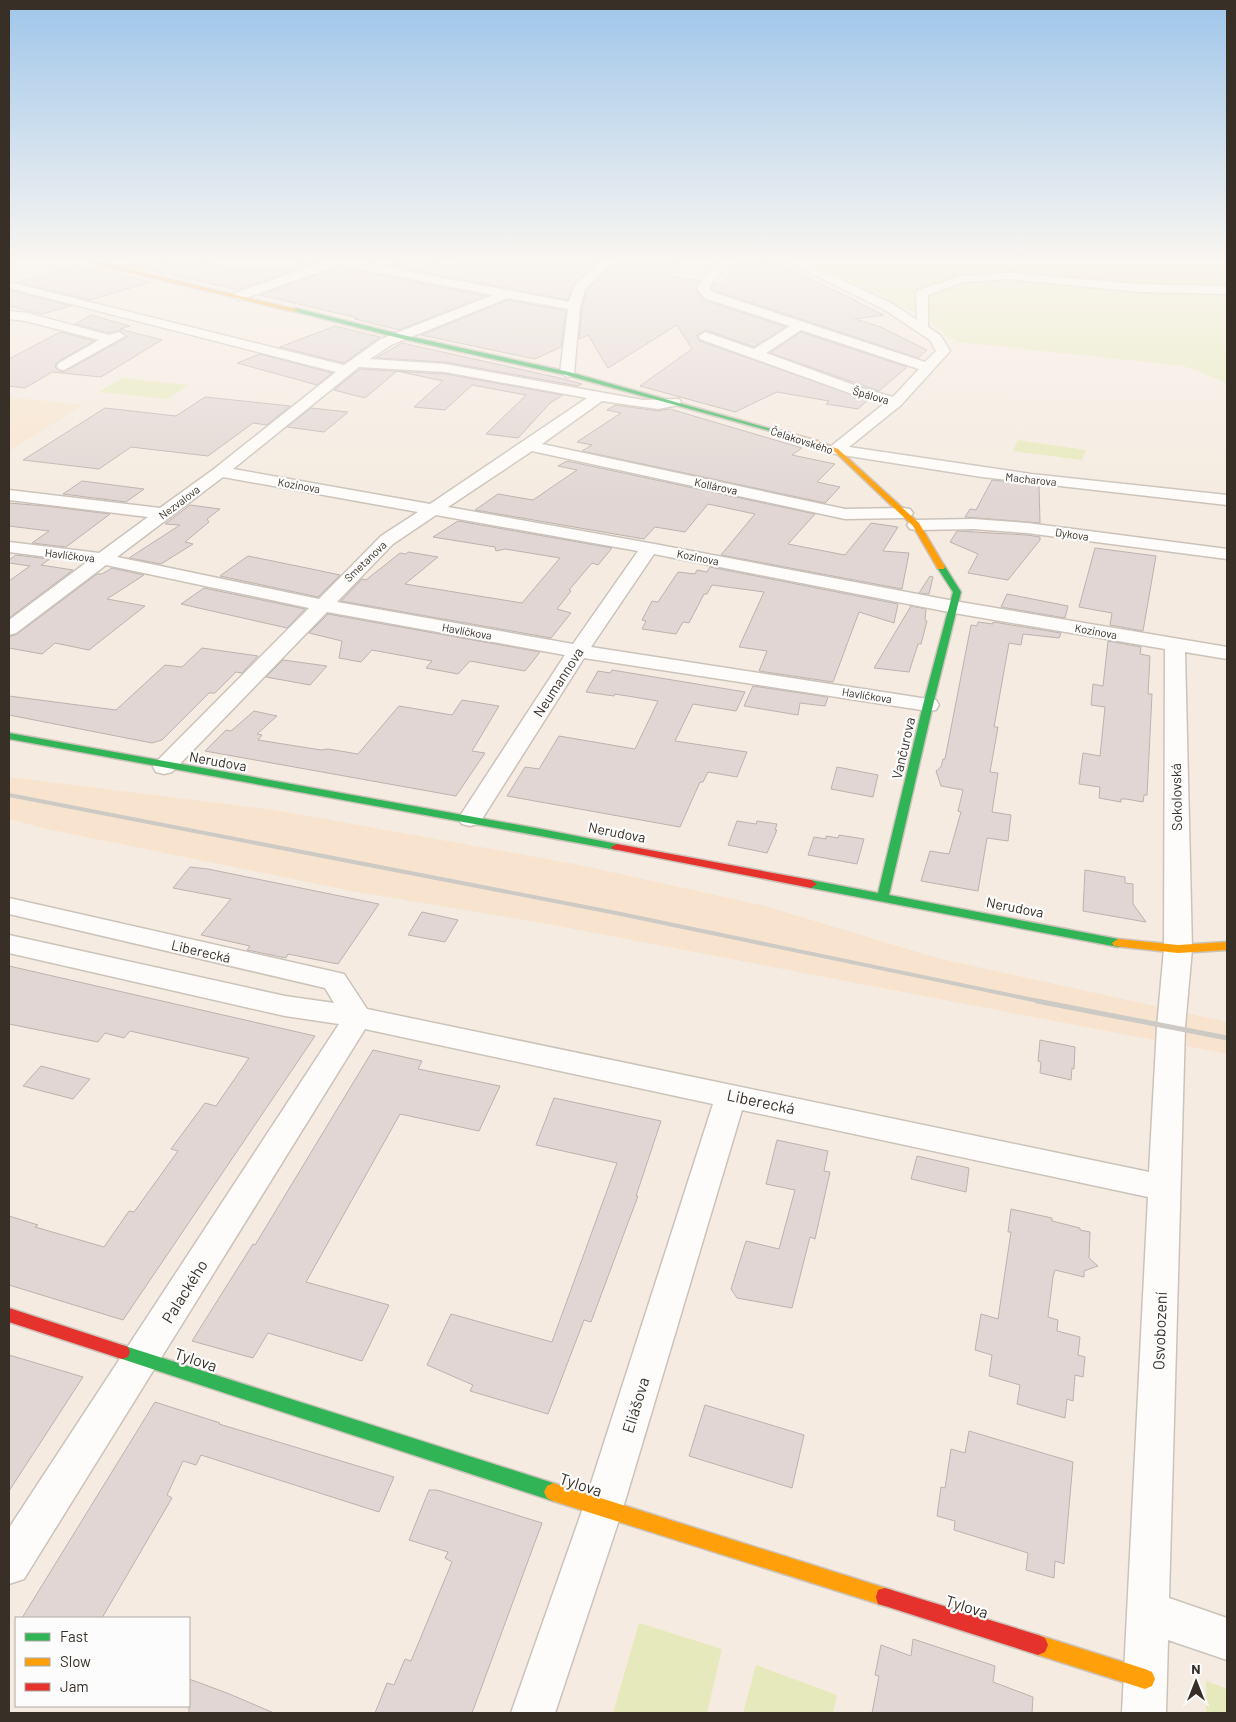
<svg xmlns="http://www.w3.org/2000/svg" width="1236" height="1722" font-family="Barlow,sans-serif">
<style>
.built{fill:#f8e4ce}
.green{fill:#e6e9bb}
.building{fill:#e1d6d3;stroke:#bcb2af}
.lines{fill:none;stroke-linecap:round;stroke-linejoin:round}
.street-casing{stroke:#cbc3ba;stroke-width:3}
.fast-casing{stroke:#cbc3ba;stroke-width:3}
.slow-casing{stroke:#cbc3ba;stroke-width:3}
.jam-casing{stroke:#cbc3ba;stroke-width:3}
.street{fill:#fefcfa;fill-rule:evenodd}
.fast{fill:#30b455;fill-rule:evenodd}
.slow{fill:#ff9f0a;fill-rule:evenodd}
.jam{fill:#e5322d;fill-rule:evenodd}
.rail-far1{stroke:#cdcac6;stroke-width:4}
.rail{stroke:#cdcac6;stroke-width:5}
.labels{text-anchor:middle;dominant-baseline:central;stroke-width:4.5;stroke-linejoin:round;paint-order:stroke}
.far-street-label{font-size:11px;fill:#383027;stroke:#fcfcfc}
.street-label{font-size:14px;fill:#383027;stroke:#fcfcfc}
.near-street-label{font-size:16px;fill:#383027;stroke:#fcfcfc}
</style>
<rect width="100%" height="100%" fill="#f5ebe0"/>
<path class="built" d="M9,397L83,405L9,451Z
M9,777L275,810L575,864L765,906L937,958L1227,1022V1054L548,924L352,891L47,829L9,819Z"/>
<path class="green" d="M804,260H1227V383L1184,366L958,342L949,338L939,327L882,295Z
M122,378L188,385L167,399L99,392Z
M1018,440L1086,450L1082,460L1013,451Z
M639,1623L722,1649L707,1713H613Z
M756,1665L837,1695L833,1713H743Z
M1206,1681L1227,1689V1713H1206Z"/>
<path class="building" d="M145,260L175,265L176,260H193L243,271L253,268L273,271L311,260H323L238,290L129,265Z
M406,260H421L453,267L454,260H600L574,284L568,300L390,266Z
M618,260H685L665,275L700,281L695,288L703,300L786,327L754,347L706,330L697,335L699,341L868,400L858,409L826,404L829,401L777,392L735,412L640,386L692,349L677,325L608,368L588,335L579,339L582,307L587,290Z
M746,260H771L857,301H855L884,315L855,319L881,327L927,350L918,358L713,290L711,288L714,283L720,284Z
M75,266L103,273L107,272L151,282L90,300L16,282Z
M339,267L486,296L399,330L355,319L358,318L260,295Z
M9,290L71,306L42,314L9,306Z
M508,300L566,311L561,347L535,359L421,335Z
M91,315L130,326L120,329L162,340L101,377L52,372L25,388L9,386V359L60,332L94,341L57,362L55,367L59,371L64,372L127,337L120,330L109,333L75,324Z
M335,326L380,337L344,363L280,347Z
M801,332L907,367L879,391L770,353Z
M402,343L564,379L582,384L578,386L445,362L376,358Z
M260,354L332,373L317,385L237,363Z
M360,369L445,374L563,395L550,403L518,438L486,434L526,395L472,385L445,410L414,407L443,381L397,371L365,398L334,390Z
M205,397L290,406L267,425L253,423L208,456L131,447L99,469L23,460L105,408L176,416Z
M615,405L658,411L670,409L802,448L792,455L835,464L817,482L840,487L825,503L582,451L592,445L577,442L621,413L607,410Z
M311,408L348,412L324,432L287,427Z
M567,461L815,514L788,544L845,555L871,523L898,527L883,551L909,553L902,589L721,555L755,514L708,504L685,532L655,527L644,539L475,510L498,494L533,500L577,470L558,466Z
M992,480L1039,485L1040,523L965,517L970,509L976,510Z
M82,481L144,489L126,502L63,494Z
M9,503L45,506L110,514L66,547L32,543L49,531L9,526Z
M190,505L220,509L207,519L209,522L185,542L193,544L161,564L129,558L180,525L165,524Z
M458,521L612,548L598,565L592,563L569,590L571,591L557,609L571,613L551,638L341,601L362,579L366,580L400,553L406,554L408,552L438,557L405,584L522,603L560,558L505,549L496,551L495,547L433,537Z
M957,531L1027,535L1040,537V540L1008,580L968,573L978,554L950,542Z
M1095,548L1156,556L1143,631L1110,625L1112,613L1079,607Z
M16,555L50,559L41,565L73,570L9,618V581L30,566L9,563V560Z
M248,556L302,567L340,575L318,597L220,576Z
M710,567L898,604L894,623L859,612L833,682L759,671L767,651L739,647L764,592L712,585L707,594H704L689,623L683,622L676,634L642,629L646,621L642,620L652,601L658,602L678,572L695,574L697,570L707,572Z
M112,568L144,575L107,599L145,606L89,650L55,643L42,654L9,648V637L17,634L97,574H102Z
M930,576L933,577L929,594L919,593Z
M204,588L305,609L287,628L181,604Z
M1007,594L1068,606L1065,618L1001,607Z
M911,606L926,609L925,620L927,621L921,644H918L909,672L874,668Z
M328,614L540,652L525,671L470,661L458,674L426,668L432,661L372,650L361,662L339,658L342,641L309,633Z
M978,622L993,624V622L1061,633L1059,638L1023,634L1021,645L1009,643L994,727H998L990,772L998,773L992,812L1011,815L1008,841L987,838L978,891L921,881L930,851L949,854L961,812L958,811L963,790L941,786L936,771L941,767L943,759H945L971,625L977,626Z
M1108,641L1141,647L1140,654L1150,656L1148,694H1152L1147,795H1144L1143,802L1126,799H1121V802L1099,798L1100,787L1079,784L1083,753L1100,756L1105,707L1091,705L1093,684L1103,686Z
M202,648L258,656L242,673L236,672L215,693H209L162,740L152,743L9,715V696L116,710L165,665L182,667Z
M283,660L327,666L310,685L266,677Z
M612,670L745,692L736,711L693,704L675,741L747,752L737,777L708,772L703,782H700L680,827L507,796L525,767L539,769L559,736L635,749L658,701L615,694L614,696L586,692L598,671L610,673Z
M753,686L828,697L825,706L800,703L798,715L744,706Z
M462,700L499,706L472,751L485,753L456,796L205,751L226,730L231,731L254,711L277,716L257,734L262,735L258,740L321,750L328,749L358,754L399,706L452,715Z
M837,767L878,775L873,797L831,789Z
M737,821L756,824L757,821L777,824L775,830H777L767,853L728,845Z
M839,835L864,839L857,864L808,855L814,837L826,839V836L838,838Z
M190,867L208,869L379,904L338,964L288,954L286,958L247,950L250,946L201,935L231,899L173,888Z
M1085,870L1125,877V883L1133,884V904L1146,922L1083,911Z
M422,912L458,920L445,942L408,935Z
M9,966L315,1036L123,1320L9,1285V1216L38,1225L35,1227L104,1247L129,1211L134,1212L178,1151L171,1149L205,1103L216,1106L249,1058L130,1031L124,1038L105,1033L98,1042L9,1024Z
M1040,1040L1075,1047L1074,1069L1072,1068L1071,1080L1040,1073L1041,1062L1038,1061Z
M373,1050L422,1061L418,1069L500,1086L479,1131L400,1114L306,1282L389,1305L362,1361L268,1333L253,1358L192,1341L253,1244L255,1245Z
M41,1066L90,1079L73,1099L23,1086Z
M554,1098L661,1121L636,1196H638L591,1322L584,1320L548,1414L470,1391L473,1385L427,1365L451,1314L552,1342L617,1163L536,1145Z
M777,1140L828,1151L824,1171L830,1172L815,1239L810,1237L792,1308L737,1298L731,1289L746,1241L779,1249L795,1190L766,1184Z
M917,1156L969,1168L966,1192L911,1179Z
M1011,1209L1052,1218V1221L1080,1228V1230L1090,1232L1089,1258L1098,1266L1084,1271V1277L1055,1270L1053,1277L1048,1317L1058,1320L1057,1331L1080,1337L1078,1355L1085,1357L1083,1377L1075,1375L1073,1401L1067,1399L1065,1418L1017,1404L1020,1385L989,1376L992,1355L975,1350L981,1314L998,1319L1011,1232H1008Z
M9,1355L83,1377L9,1491Z
M155,1402L220,1423L219,1424L394,1477L379,1512L201,1455L196,1465L183,1461L167,1495L172,1498L102,1618H22Z
M705,1405L804,1435L792,1488L689,1456Z
M969,1431L1073,1462L1064,1564L1055,1561L1054,1578L1026,1570L1028,1553L954,1530L955,1521L937,1516L941,1487L945,1488L951,1449L965,1453Z
M429,1490H437L542,1523L472,1713H375L387,1683L394,1685L405,1659L411,1661L452,1562L445,1558L448,1552L409,1540Z
M913,1639L995,1666L993,1682L1033,1697L1032,1713H872L879,1676L875,1675L881,1645L911,1656Z
M189,1679L227,1693L274,1713H189Z"/>
<g class="lines">
<g class="street-casing">
<path id="street" d="M330,260H350L569,302L575,285L603,260H616L585,289L580,307L574,373L572,376L567,377L560,373L568,309L508,298L391,345L370,359L445,364L643,400L679,399L681,402L679,405L658,409L602,401L542,444L845,509L904,508L910,509L913,513L910,517L904,518L845,519L532,451L448,507L649,543L954,601L1227,647V659L1185,652L1192,949L1185,1027L1169,1598L1227,1618V1660L1168,1640L1166,1713H1122L1148,1197L742,1110L623,1508L555,1713H511L583,1508L713,1104L365,1029L24,1579L9,1584V1528L339,1024L285,1016L9,953V935L285,996L334,1003L325,988L9,914V898L344,974L367,1009L1149,1172L1157,1027L1164,949L1165,649L954,613L654,554L591,647L928,699L936,700L939,705L936,710L928,711L584,658L482,819L478,824L470,826L462,824L458,819L565,655L327,612L172,772L164,774L156,772L153,767L156,762L309,608L106,565L16,633L9,635V620L87,562L9,552V542L99,553L148,517L9,500V490L160,508L214,469L336,372L9,288V282L344,365L381,339L493,295L339,265L243,299L239,300L233,296L235,293ZM359,367L445,372L587,398L430,504L233,469ZM223,477L418,512L381,536L319,599L117,557ZM436,515L638,551L573,644L337,602L393,544Z
M722,260H735L714,280L709,288L712,292L925,362L936,351L930,340L885,310L785,260H800L893,304L917,320L916,293L918,290L962,276L1009,273L1139,284L1227,286V294L1139,292L1009,279L963,282L928,295V327L940,335L950,351L901,405L849,447L1031,474L1227,495V505L982,477L830,453L828,450L830,447L885,403L852,394L700,339L699,336L705,332L754,349L790,326L704,298L697,288L705,276ZM801,330L919,369L893,397L862,388L766,353Z
M9,311L27,313L109,335L119,332L125,336L64,370L59,369L57,366L59,363L99,340L26,321L9,319Z
M973,519L1027,523L1227,549V559L1027,533L973,529L916,530L910,529L907,525L910,521L916,520Z"/>
</g>
<g class="fast-casing">
<path id="fast" d="M295,308L403,335L569,372L775,430L770,431L566,375L403,339L293,311Z
M938,565H944L961,592L933,705L889,895L1118,939L1124,943L1122,946L1118,947L811,888L805,884L811,880L878,893L923,705L953,592L937,567Z
M9,733L541,829L617,844L623,847L617,850L9,739Z
M122,1345L553,1483L559,1486L562,1492L559,1498L553,1501L122,1359L116,1357L114,1352L116,1347Z"/>
</g>
<g class="slow-casing">
<path id="slow" d="M79,260H89L298,310L295,312Z
M772,428L818,441L838,449L919,523L945,567L944,569H938L913,526L834,451L814,443L770,431V429Z
M1118,939L1178,945L1227,942V950L1178,953L1114,946L1112,943Z
M553,1483L885,1588L892,1590L894,1597L892,1604L885,1606L553,1501L547,1498L544,1492L547,1486Z
M1038,1635L1145,1669L1152,1672L1155,1679L1152,1686L1145,1689L1038,1655L1031,1652L1028,1645L1031,1638Z"/>
</g>
<g class="jam-casing">
<path id="jam" d="M617,844L811,880L817,884L811,888L613,849L611,847Z
M9,1308L122,1345L128,1347L130,1352L128,1357L122,1359L9,1322Z
M885,1588L1038,1635L1045,1638L1048,1645L1045,1652L1038,1655L885,1606L878,1604L876,1597L878,1590Z"/>
</g>
<use href="#street" class="street"/>
<use href="#fast" class="fast"/>
<use href="#slow" class="slow"/>
<use href="#jam" class="jam"/>
<path class="rail-far1" d="M9,795L616,913L1043,1002"/>
<path class="rail" d="M1037,1001L1227,1038"/>
</g>
<linearGradient id="sky" x2="0" y2="1"><stop stop-color="#9fc6ea"/><stop offset="0.52" stop-color="#faf6f1"/><stop offset="1" stop-color="#faf6f1" stop-opacity="0"/></linearGradient>
<rect width="1236" height="501" fill="url(#sky)"/>
<g class="labels">
<g class="far-street-label">
<text transform="translate(871 395) rotate(16)">Špálova</text>
<text transform="translate(802 440) rotate(18)">Čelakovského</text>
<text transform="translate(1031 479) rotate(6)">Macharova</text>
<text transform="translate(299 485) rotate(10)">Kozinova</text>
<text transform="translate(716 486) rotate(12)">Kollárova</text>
<text transform="translate(179 502) rotate(-37)">Nezvalova</text>
<text transform="translate(1072 534) rotate(8)">Dykova</text>
<text transform="translate(70 555) rotate(7)">Havlíčkova</text>
<text transform="translate(698 557) rotate(11)">Kozinova</text>
<text transform="translate(365 561) rotate(-44)">Smetanova</text>
<text transform="translate(467 631) rotate(10)">Havlíčkova</text>
<text transform="translate(1096 631) rotate(10)">Kozinova</text>
<text transform="translate(867 695) rotate(9)">Havlíčkova</text>
</g>
<g class="street-label">
<text transform="translate(558 682) rotate(-57)">Neumannova</text>
<text transform="translate(903 748) rotate(-77)">Vančurova</text>
<text transform="translate(218 761) rotate(10)">Nerudova</text>
<text transform="translate(1176 797) rotate(-91)">Sokolovská</text>
<text transform="translate(617 832) rotate(11)">Nerudova</text>
<text transform="translate(1015 907) rotate(11)">Nerudova</text>
<text transform="translate(201 951) rotate(13)">Liberecká</text>
</g>
<g class="near-street-label">
<text transform="translate(761 1101) rotate(12)">Liberecká</text>
<text transform="translate(184 1291) rotate(-58)">Palackého</text>
<text transform="translate(1159 1331) rotate(-88)">Osvobození</text>
<text transform="translate(196 1359) rotate(18)">Tylova</text>
<text transform="translate(635 1405) rotate(-73)">Eliášova</text>
<text transform="translate(581 1484) rotate(18)">Tylova</text>
<text transform="translate(967 1606) rotate(17)">Tylova</text>
</g>
</g>
<rect width="1236" height="1722" fill="none" stroke="#383027" stroke-width="20"/>
<rect x="15" y="1617" width="175" height="90" fill="#fcfcfc" stroke="#aeaaa7"/>
<rect x="25" y="1633" width="25" height="8" fill="#30b455" stroke="#aeaaa7"/>
<text x="60" y="1642" font-size="15" fill="#383027">Fast</text>
<rect x="25" y="1658" width="25" height="8" fill="#ff9f0a" stroke="#aeaaa7"/>
<text x="60" y="1667" font-size="15" fill="#383027">Slow</text>
<rect x="25" y="1683" width="25" height="8" fill="#e5322d" stroke="#aeaaa7"/>
<text x="60" y="1692" font-size="15" fill="#383027">Jam</text>
<g transform="translate(1196 1682)" stroke="#fcfcfc" stroke-width="4" paint-order="stroke">
<path d="M0-4L9 19L0 12L-9 19Z" fill="#383027"/>
<text y="-8" font-size="14" font-weight="bold" text-anchor="middle" fill="#383027">N</text>
</g>
</svg>
